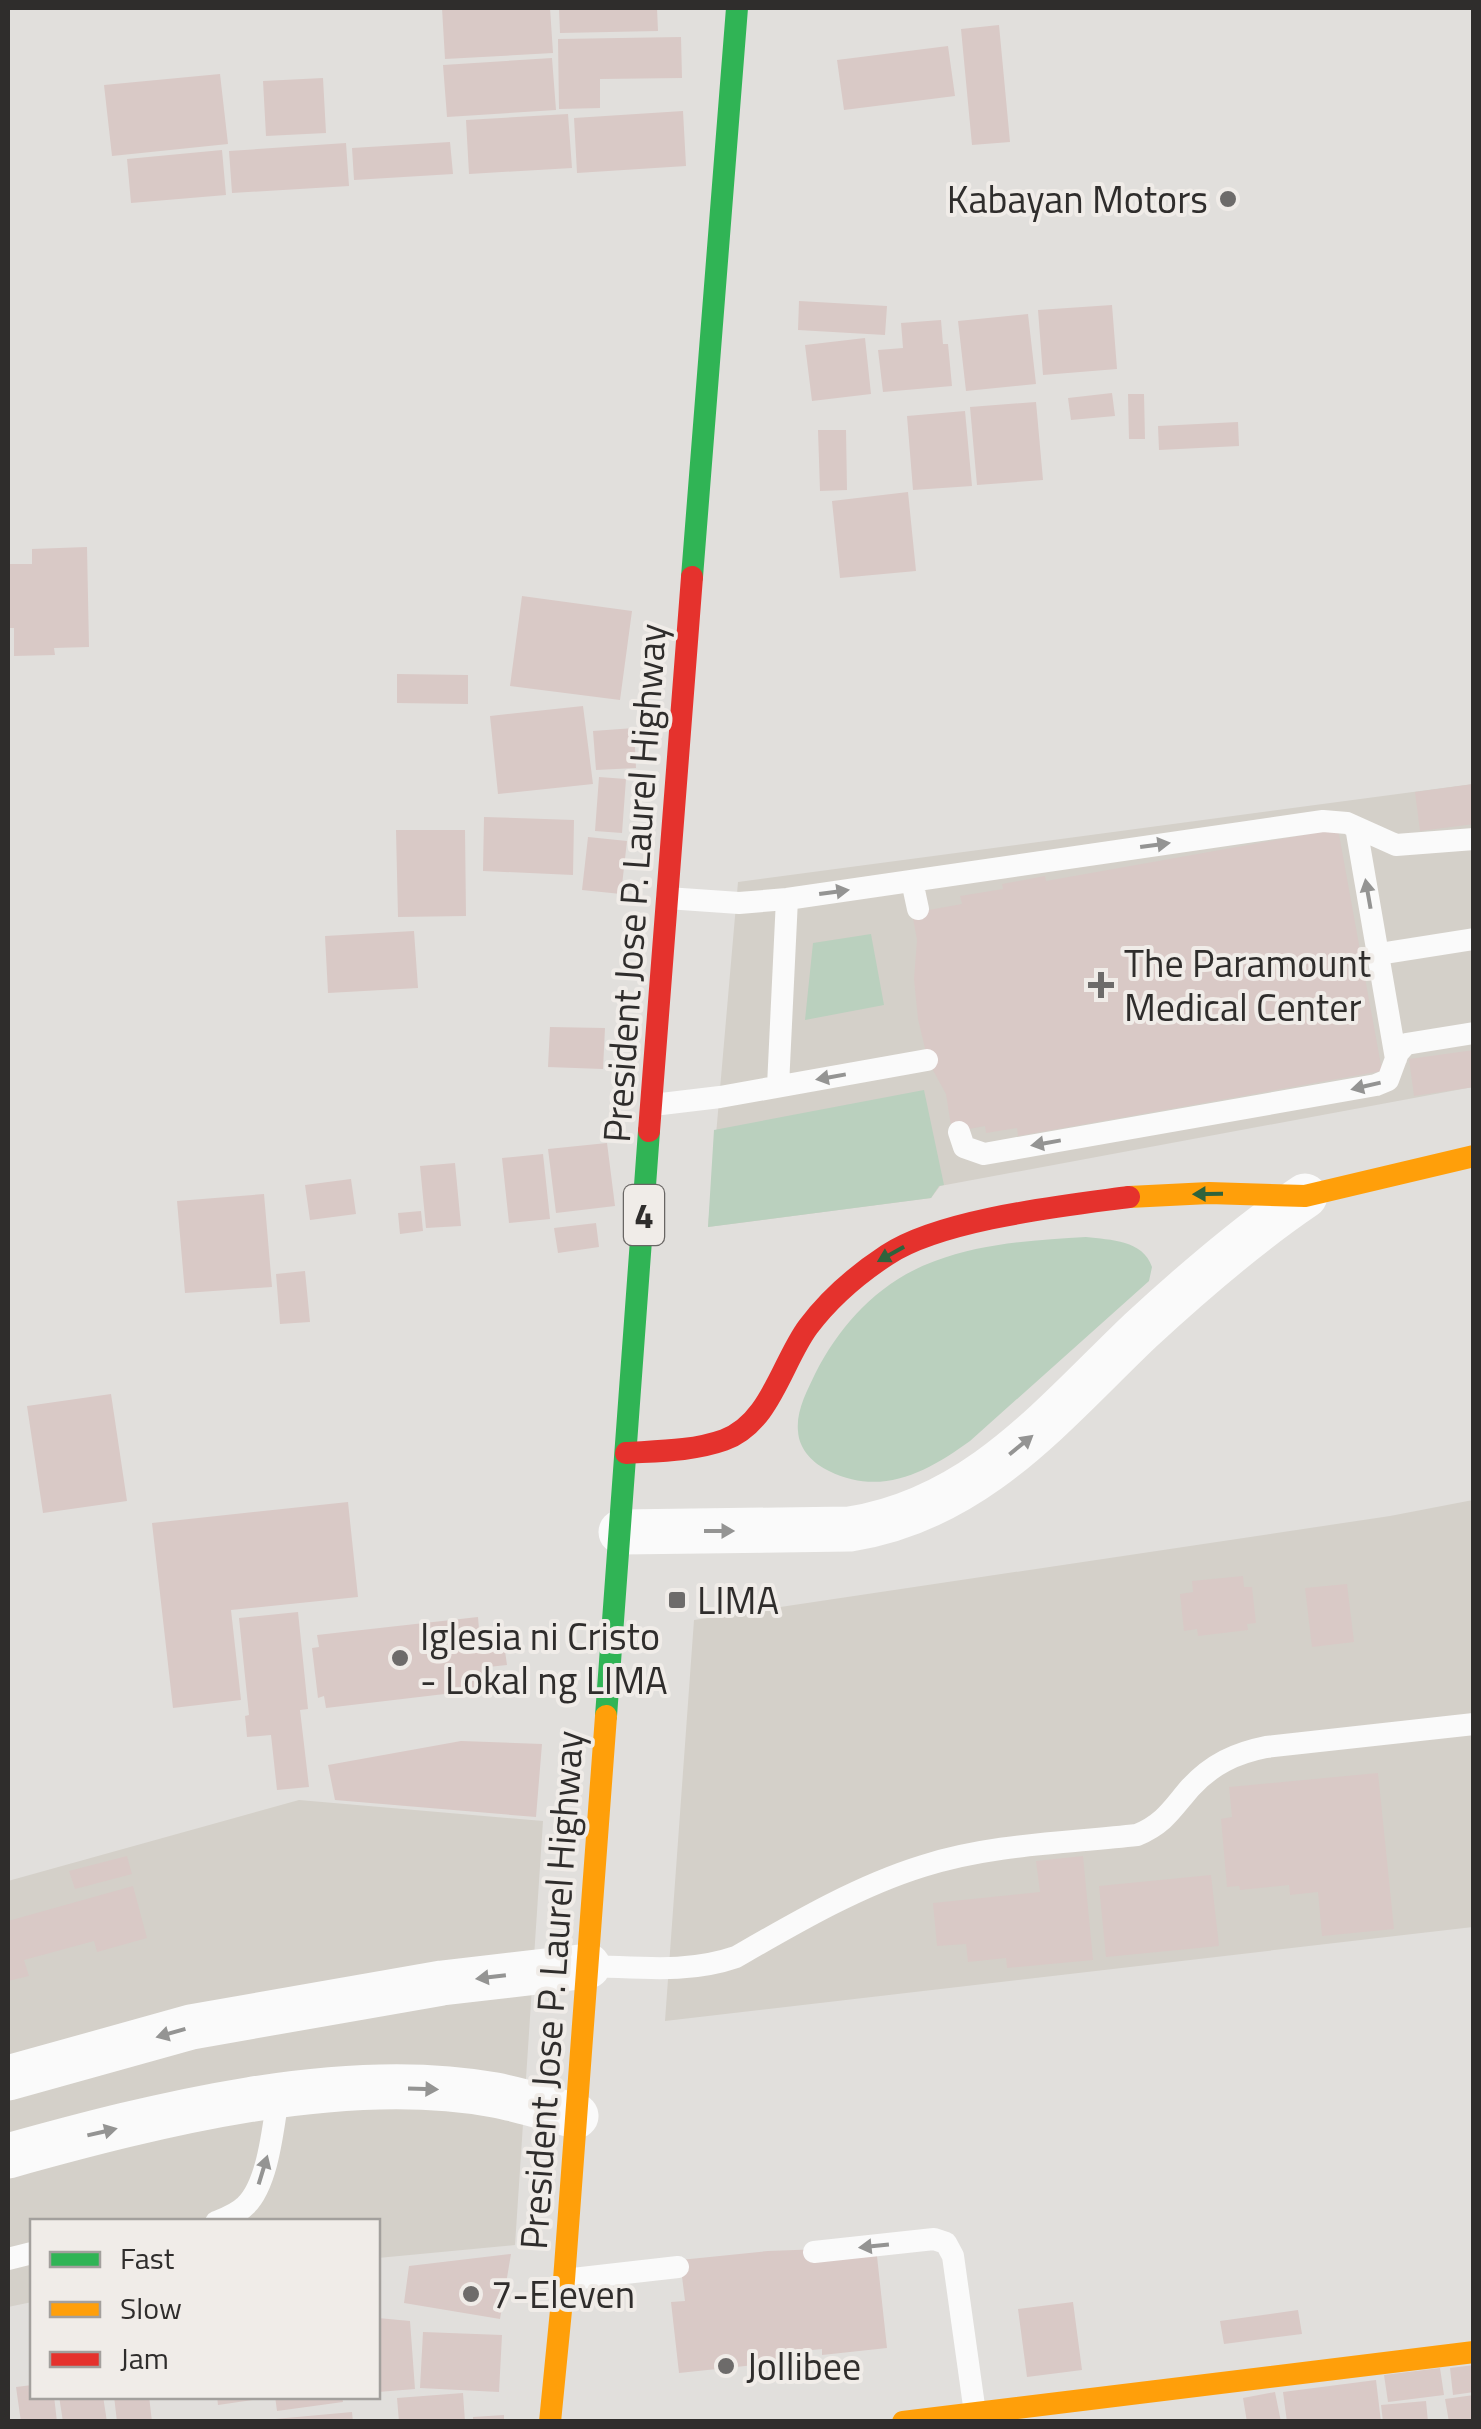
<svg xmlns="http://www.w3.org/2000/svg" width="1481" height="2429" font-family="'Titillium Web',sans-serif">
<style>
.built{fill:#d4d0c9}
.green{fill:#bad0be}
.building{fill:#d9c9c6}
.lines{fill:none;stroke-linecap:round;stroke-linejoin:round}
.lane{stroke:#fafafa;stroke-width:22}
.street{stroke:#fafafa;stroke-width:45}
.fast{stroke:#30b455;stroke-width:22}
.slow{stroke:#ff9f0a;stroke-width:22}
.jam{stroke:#e5322d;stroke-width:22}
.oneway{fill:#949493}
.oneway2{fill:#2f633c}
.poi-dot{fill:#6d6b6a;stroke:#f0ece8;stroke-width:4}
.labels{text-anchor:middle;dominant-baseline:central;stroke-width:8;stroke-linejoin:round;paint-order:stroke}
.shield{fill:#f0ece8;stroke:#696664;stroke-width:2.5}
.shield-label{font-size:35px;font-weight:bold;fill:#2f2d2c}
.poi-label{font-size:38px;fill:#2f2d2c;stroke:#f0ece8;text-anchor:start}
.street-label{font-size:38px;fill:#2f2d2c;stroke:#f0ece8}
</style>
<rect width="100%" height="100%" fill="#e1dfdc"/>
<path class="built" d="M1473,784V1087L940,1186L931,1198L708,1227L738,882Z
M1473,1500V1927L665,2021L694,1620L1390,1516Z
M299,1800L543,1821L515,2245L378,2258V2222H32V2302L8,2307V1881Z"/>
<path class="green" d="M871,934L884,1005L805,1020L813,943Z
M924,1090L944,1185L939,1186L931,1198L708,1227L714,1130Z
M1086,1237C1111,1240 1143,1240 1152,1267L1149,1281L970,1441C927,1472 882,1497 829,1471C814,1464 799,1450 798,1431C796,1411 807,1391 815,1374C841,1323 880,1281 935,1261C983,1243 1036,1240 1086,1237Z"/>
<path class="building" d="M442,8H550L553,53L445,59Z
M559,8H657L658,31L560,33Z
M999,25L1010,142L972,145L961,29Z
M681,37L682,78L600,79V108L559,109L558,39Z
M948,46L955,96L844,110L837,60Z
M552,58L556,110L447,117L443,65Z
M220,74L228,144L112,156L104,85Z
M323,78L326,133L266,136L263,81Z
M683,111L686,166L577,173L574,118Z
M568,114L572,168L469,174L466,120Z
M450,142L453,174L354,180L352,148Z
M346,143L349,186L232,193L229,151Z
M222,150L226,195L131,203L127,159Z
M799,301L887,306L885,335L798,330Z
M1112,305L1117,369L1043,375L1038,310Z
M1028,314L1036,384L966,391L958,321Z
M941,320L943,344H948L952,386L883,392L878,350L903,348L901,323Z
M865,338L871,394L812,401L805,345Z
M1112,393L1115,416L1071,420L1068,398Z
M1128,394H1144L1145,439H1129Z
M1036,402L1043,480L977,485L970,407Z
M965,411L972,486L913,490L907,416Z
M1238,422L1239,446L1159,450L1158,426Z
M818,430H846L847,490L820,491Z
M908,492L916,571L840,578L832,501Z
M87,547L89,647L54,648L55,655L14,656V628H8V564H32V549Z
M522,596L632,611L620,700L510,686Z
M397,674L468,675V704L397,703Z
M583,706L593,784L498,794L490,716Z
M634,728L636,768L596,770L593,731Z
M599,777L626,779L622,833L595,831Z
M1474,784V824L1420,831L1415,792Z
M484,817L574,820L573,875L483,871Z
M1338,829L1382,1071L1018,1136L1017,1128L986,1133L985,1126L952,1132L946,1094L928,1061L918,1019L914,979L917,940L912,913L962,904L960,896L1003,889L1002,884L1045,876L1046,881Z
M396,830H465L466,916L398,917Z
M588,837L627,841L621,894L582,890Z
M414,931L418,988L328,993L325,936Z
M550,1027L605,1028L603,1069L548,1067Z
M1474,1050V1087L1414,1096L1409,1059Z
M607,1143L615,1206L556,1213L548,1149Z
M543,1154L550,1219L509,1223L502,1158Z
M455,1163L461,1226L426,1228L420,1166Z
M351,1179L356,1214L310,1220L305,1185Z
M264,1194L272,1287L185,1293L177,1201Z
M421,1211L423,1231L400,1234L398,1213Z
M596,1223L599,1247L558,1253L554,1228Z
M305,1271L310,1322L280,1324L276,1274Z
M111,1394L127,1501L43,1513L27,1406Z
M348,1502L358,1597L231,1610L241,1700L173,1708L152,1523Z
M1243,1576L1244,1587H1252L1256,1623L1247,1624L1248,1630L1198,1636L1197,1629L1184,1631L1180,1594L1193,1592L1192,1581Z
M1347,1584L1354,1642L1312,1647L1305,1588Z
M298,1612L308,1709L300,1710L309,1787L277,1790L271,1735L247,1737L245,1716L249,1715L239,1618Z
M478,1617L479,1629H484L485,1638L503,1637L507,1665L488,1667L487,1689L326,1708L324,1696L318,1698L312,1648L319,1647L317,1635Z
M461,1741L542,1744L536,1817L335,1800L328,1765Z
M1378,1773L1394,1929L1322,1936L1318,1892L1290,1895L1289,1885L1240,1890L1239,1886L1227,1887L1221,1819L1232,1817L1229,1787Z
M127,1856L132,1874L75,1889L69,1871Z
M1083,1856L1093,1960L1007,1968L1006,1958L968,1962L966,1944L937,1946L933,1903L1040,1892L1036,1861Z
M1211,1875L1219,1946L1106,1957L1099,1886Z
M133,1886L147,1938L97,1952L94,1941L24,1960L29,1976L8,1981V1921Z
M876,2247L887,2348L822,2355V2349L781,2353L782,2362L679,2373L671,2302L685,2301L680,2260L768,2251Z
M511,2254L500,2319L404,2303L409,2266Z
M1073,2302L1082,2370L1027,2377L1018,2309Z
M1298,2310L1302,2334L1224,2344L1220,2321Z
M378,2318L410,2321L415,2389L378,2392Z
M423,2332L502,2335L499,2392L420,2388Z
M1474,2365V2392L1453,2395L1450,2368Z
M1440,2368L1444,2395L1388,2402L1384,2375Z
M1376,2380L1381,2422H1287L1283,2392Z
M32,2385V2396H54L57,2422H21L16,2387Z
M1275,2392L1281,2422H1247L1243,2398Z
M463,2393L465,2422H399L397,2398Z
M1474,2395V2422H1449L1445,2399Z
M59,2396H103L107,2422H63Z
M114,2396H149L152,2422H117Z
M217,2396H259V2399L218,2405Z
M275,2396H342L343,2402L277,2411Z
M1426,2401L1428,2422H1383L1381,2405Z
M352,2412L353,2422H275V2419Z
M504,2415V2422H473V2417Z"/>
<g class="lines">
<path class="lane" d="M1356,827L1396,1059
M912,881L918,909
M667,898L739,903L787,899L1323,821L1347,823L1396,845L1474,839
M1379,954L1474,939
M778,1086L787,899
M653,1105L720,1097L927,1060
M959,1132L964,1147L984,1154L1376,1085L1388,1080L1398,1053L1406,1044L1474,1033
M588,1966C639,1967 687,1974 736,1957C795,1923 858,1886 923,1866C991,1844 1067,1843 1137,1835C1164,1824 1172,1809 1190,1788C1212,1764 1236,1753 1266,1747L1474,1724
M216,2222C226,2218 237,2214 245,2206C268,2185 273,2128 278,2097
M814,2252L934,2239L946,2243L953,2256L975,2413
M8,2259L32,2253
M564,2280L678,2267"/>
<path class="street" d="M621,1532L850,1529C977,1509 1052,1415 1140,1331C1193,1282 1246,1236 1305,1196
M8,2078L191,2027L442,1983L588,1966
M8,2156C155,2115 343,2067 495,2095C522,2100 549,2109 576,2116"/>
<path class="fast" d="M692,577L737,8
M606,1716L649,1131"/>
<path class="slow" d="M1129,1197L1209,1193L1305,1196L1474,1156
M550,2422L564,2280L606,1716
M903,2422L1474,2352"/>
<path class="jam" d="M649,1131L692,577
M626,1453C658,1451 693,1451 724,1440C770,1424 782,1362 808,1327C829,1299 858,1274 887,1255C941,1219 1063,1206 1129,1197"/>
</g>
<defs><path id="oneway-solid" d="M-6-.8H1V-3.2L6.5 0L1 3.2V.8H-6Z" transform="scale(2.5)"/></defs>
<g class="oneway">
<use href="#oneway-solid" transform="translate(1155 845) rotate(-8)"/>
<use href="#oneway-solid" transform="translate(834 892) rotate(-8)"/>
<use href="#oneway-solid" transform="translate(1368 894) rotate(-100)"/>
<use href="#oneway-solid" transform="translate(831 1077) rotate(170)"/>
<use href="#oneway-solid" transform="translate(1366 1086) rotate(167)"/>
<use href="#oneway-solid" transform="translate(1046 1143) rotate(170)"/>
<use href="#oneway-solid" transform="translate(1021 1445) rotate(-39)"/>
<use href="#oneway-solid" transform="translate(719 1531)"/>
<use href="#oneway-solid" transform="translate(491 1977) rotate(173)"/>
<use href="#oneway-solid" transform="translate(171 2033) rotate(164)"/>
<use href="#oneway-solid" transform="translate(423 2089) rotate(2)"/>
<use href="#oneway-solid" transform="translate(102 2132) rotate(-13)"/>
<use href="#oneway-solid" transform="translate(263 2170) rotate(-73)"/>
<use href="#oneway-solid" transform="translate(874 2246) rotate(174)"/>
</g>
<g class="oneway2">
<use href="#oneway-solid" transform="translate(1208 1194) rotate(179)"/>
<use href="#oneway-solid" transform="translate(891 1254) rotate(151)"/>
</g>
<g class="poi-dot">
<circle cx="1228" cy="199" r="10"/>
<path d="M1096 970h10v10h10v10h-10v10h-10v-10h-10v-10h10z"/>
<rect x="667" y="1590" width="20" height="20" rx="5"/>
<circle cx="400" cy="1658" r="10"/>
<circle cx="471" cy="2294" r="10"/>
<circle cx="726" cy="2366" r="10"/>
</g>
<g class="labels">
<rect class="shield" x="624" y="1185" width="40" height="60" rx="8"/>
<g class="shield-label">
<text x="644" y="1215">4</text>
</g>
<g class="poi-label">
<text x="1208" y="199" text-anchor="end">Kabayan Motors</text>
<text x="1124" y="963">The Paramount<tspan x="1124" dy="44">Medical Center</tspan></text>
<text x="697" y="1600">LIMA</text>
<text x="420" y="1636">Iglesia ni Cristo<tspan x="420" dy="44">- Lokal ng LIMA</tspan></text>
<text x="491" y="2294">7-Eleven</text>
<text x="746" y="2366">Jollibee</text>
</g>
<g class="street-label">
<text transform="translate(634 883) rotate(-86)">President Jose P. Laurel Highway</text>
<text transform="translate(551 1990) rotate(-86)">President Jose P. Laurel Highway</text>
</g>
</g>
<rect width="1481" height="2429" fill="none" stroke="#2f2d2c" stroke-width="20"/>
<rect x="30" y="2219" width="350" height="180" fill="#f0ece8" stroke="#a3a09d" stroke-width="2.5"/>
<rect x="50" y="2252" width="50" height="15" fill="#30b455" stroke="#a3a09d" stroke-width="2.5"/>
<text x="120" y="2269" font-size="30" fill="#2f2d2c">Fast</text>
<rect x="50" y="2302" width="50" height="15" fill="#ff9f0a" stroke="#a3a09d" stroke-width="2.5"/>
<text x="120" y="2319" font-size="30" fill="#2f2d2c">Slow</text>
<rect x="50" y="2352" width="50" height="15" fill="#e5322d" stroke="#a3a09d" stroke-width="2.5"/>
<text x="120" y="2369" font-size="30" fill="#2f2d2c">Jam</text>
</svg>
